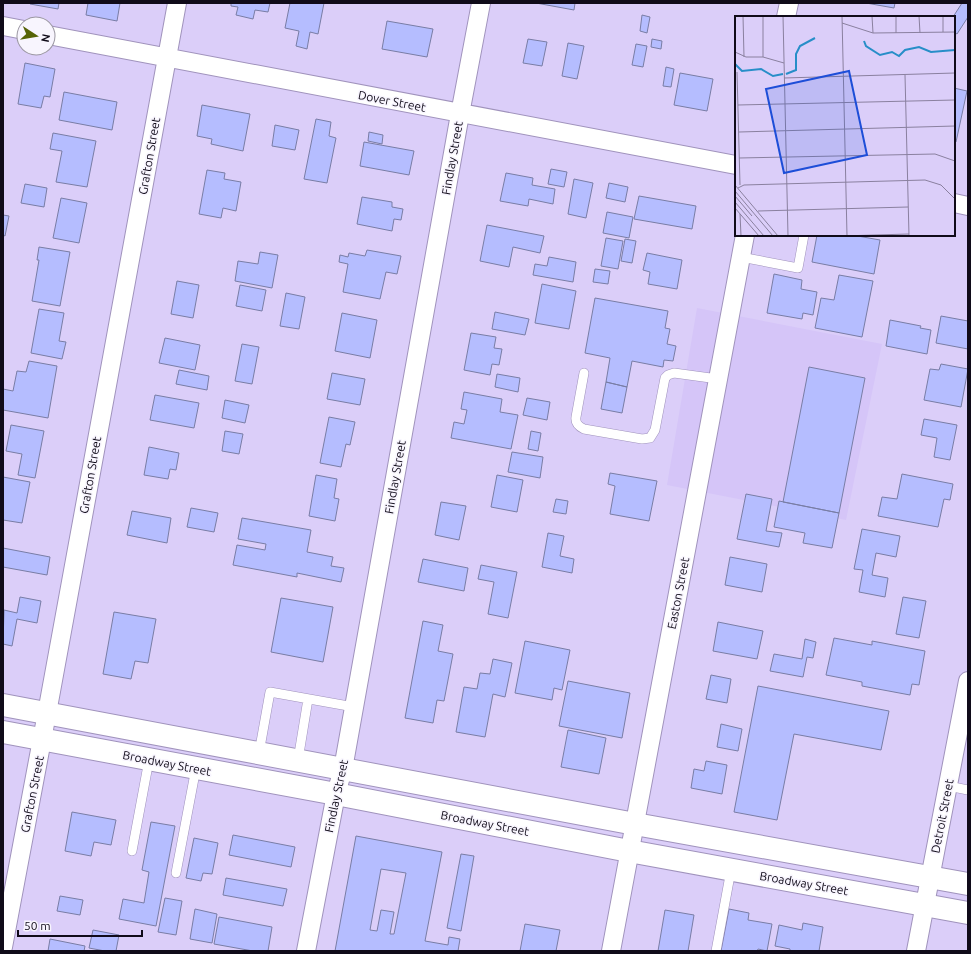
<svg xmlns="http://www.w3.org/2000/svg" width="971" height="954" font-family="Ubuntu,sans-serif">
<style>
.built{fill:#d5c5f8}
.building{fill:#b5bdff;stroke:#797da5;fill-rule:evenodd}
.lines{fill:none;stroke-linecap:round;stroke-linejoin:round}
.lane-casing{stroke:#a093bc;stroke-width:10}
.street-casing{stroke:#a093bc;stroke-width:20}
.primary-casing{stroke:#a093bc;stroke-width:24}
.lane{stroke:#fff;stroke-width:9}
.street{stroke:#fff;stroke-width:18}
.primary{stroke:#fff;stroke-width:22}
.labels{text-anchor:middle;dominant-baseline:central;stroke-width:3;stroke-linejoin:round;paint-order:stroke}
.street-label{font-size:12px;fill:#100b19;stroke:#f8f5fe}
.inset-river{fill:none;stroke:#278ec8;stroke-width:2}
.inset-road{fill:none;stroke:#8a809f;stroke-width:1}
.view{fill:#1d4ed8;fill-opacity:0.15;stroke:#1d4ed8;stroke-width:2}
.inset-edge{fill:none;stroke:#100b19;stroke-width:2}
</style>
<rect width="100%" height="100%" fill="#dbcef9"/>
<path class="built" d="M697,308L882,344L846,520L667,485Z"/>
<path class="building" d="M30,3H59L58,9L30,4Z
M88,3H120L117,21L86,15Z
M231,3H270L268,12L255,10L253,19L236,15L238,7L231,6Z
M290,3H324L318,34L310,32L307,49L296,46L299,31L285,28Z
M536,3H575L574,10Z
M866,3H895L894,8Z
M962,3H968V17L957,34L954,32V17H953Z
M642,15L650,17L647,33L640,31Z
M387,21L433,29L427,57L382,49Z
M528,39L547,42L542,66L523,63Z
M652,39L662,41L661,49L651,47Z
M568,43L584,46L577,79L562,76Z
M636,44L647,46L643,67L632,65Z
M25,63L55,69L50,97L44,96L41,108L18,104Z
M666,67L674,69L671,87L663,86Z
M680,73L713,79L707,111L674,105Z
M954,88L967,91L956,142L954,141Z
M64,92L117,102L112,130L59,120Z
M202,105L250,114L243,151L211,144L212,139L197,136Z
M316,119L331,122L329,136L336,138L327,183L304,179Z
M275,125L299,130L295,150L272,146Z
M369,132L383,135L382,144L368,141Z
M53,133L96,141L87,187L56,182L62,151L50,149Z
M364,142L414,151L409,175L360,166Z
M551,169L567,172L564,187L548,184Z
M207,170L225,173L224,179L241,182L236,211L223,208L221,218L199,214Z
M506,173L533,178L532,185L555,189L553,204L529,199L528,206L500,201Z
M574,179L593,183L586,218L568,214Z
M609,183L628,187L625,202L606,198Z
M25,184L47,188L44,207L21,203Z
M639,196L696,206L692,229L634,219Z
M362,197L392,202V207L403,209L401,220L394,219L392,231L357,224Z
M61,198L87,203L79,243L53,238Z
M607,212L633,217L629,238L603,233Z
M3,215L9,216L5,236L3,235Z
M487,225L544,236L540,253L513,247L509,267L480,261Z
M817,235H852L880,240L874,274L812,262Z
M606,238L623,241L618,269L601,266Z
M625,239L636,241L632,263L621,261Z
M39,247L70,252L60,306L32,301L39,260H37Z
M367,250L401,256L397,274L386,272L380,299L343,292L348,264L339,262L340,255L348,257L349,253L365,256Z
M260,252L278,255L272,288L235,281L238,261L258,264Z
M647,253L682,260L677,289L648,284L650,272L643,270Z
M549,257L576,262L573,282L533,275L535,264L547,266Z
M595,269L610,271L608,284L593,282Z
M774,274L802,280L801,289L817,292L813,315L803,313L802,319L767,313Z
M839,275L873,281L862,337L815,328L821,298L834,300Z
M177,281L199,285L193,318L171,314Z
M542,284L576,291L569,329L535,323Z
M240,285L266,290L262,311L236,306Z
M286,293L305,297L299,329L280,326Z
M595,298L668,311L665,328L670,329L667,344L676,346L673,361L664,360L663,367L632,361L627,387L606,382L610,358L585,353Z
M39,309L64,313L59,341L66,342L62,359L31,353Z
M495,312L529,319L525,335L492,329Z
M342,313L377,320L370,358L335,351Z
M941,316L968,321V349L936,343Z
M890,320L921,326L920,328L931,330L927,354L886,346Z
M471,333L496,337L494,348L502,349L499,365L492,364L490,375L464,370Z
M165,338L200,345L195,370L159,363Z
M242,344L259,347L252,384L235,381Z
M29,361L57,366L48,418L3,410V389L13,391L17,371L26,372Z
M941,364L968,369L961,407L924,400L930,369L939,370Z
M809,367L865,378L839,513L783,502Z
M179,370L209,376L207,390L176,384Z
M332,373L365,379L360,405L327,399Z
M497,374L520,378L518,392L495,387Z
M606,382L627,387L622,413L601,409Z
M464,392L502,399L500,412L518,415L511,449L451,438L454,422L464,424L467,410L461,409Z
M155,395L199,403L194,428L150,420Z
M527,398L550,402L547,420L523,415Z
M225,400L249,405L245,423L222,418Z
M329,417L355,422L350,445L346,444L341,467L320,463Z
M924,419L957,425L950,460L934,457L937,438L921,435Z
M11,425L44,431L35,478L18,475L22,454L6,451Z
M225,431L243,434L239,454L222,451Z
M531,431L541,433L538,451L528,449Z
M149,447L179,453L176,470L170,469L168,479L144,475Z
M512,452L543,457L540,478L508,472Z
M610,473L657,481L649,521L610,514L615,486L608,484Z
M902,474L953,484L950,500L944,499L938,527L878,516L882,497L897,499Z
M316,475L337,479L334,498L339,499L335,521L309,516Z
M497,475L523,480L517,512L491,507Z
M3,477L30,482L22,523L3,520Z
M746,494L772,499L766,531L782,533L779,547L737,539Z
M556,499L568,501L566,514L553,512Z
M779,501L839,513L832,548L803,543L805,533L774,527Z
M441,502L466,506L459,540L435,535Z
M191,508L218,513L214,532L187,527Z
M132,511L171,518L167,543L127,535Z
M242,518L311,530L307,552L333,557L331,566L344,568L341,582L297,573V577L233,565L237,545L265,550L266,544L238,539Z
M862,529L900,536L896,557L876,553L872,575L888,578L885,597L859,592L863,570L854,569Z
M548,533L564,536L560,556L574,559L572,573L542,567Z
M3,548L50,557L47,575L3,567Z
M730,557L767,564L762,592L725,585Z
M423,559L468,568L464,591L418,582Z
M481,565L517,572L508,618L488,614L494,582L478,579Z
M20,597L41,601L37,623L17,619L12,646L3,644L4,610L17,613Z
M903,597L926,601L919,638L896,634Z
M281,598L333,607L323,662L271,652Z
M114,612L156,619L148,663L135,661L131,679L103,674Z
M423,621L443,625L438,651L453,654L444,701L437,700L433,723L405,718Z
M718,622L763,631L757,659L713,651Z
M834,638L872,645V641L925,651L919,685L912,684L910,695L862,686V682L826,675Z
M805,639L816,642L813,658L807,657L803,677L770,671L774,654L802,659Z
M525,641L570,650L562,690L554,688L552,700L515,693Z
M493,659L512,663L505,697L493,694L485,737L456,732L464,687L477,689L480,673L490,674Z
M711,675L731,679L727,703L706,699Z
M568,681L630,693L622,738L559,726Z
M758,686L889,711L881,750L794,734L777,820L734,812Z
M721,724L742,729L738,751L717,747Z
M568,730L606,738L599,774L561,767Z
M706,761L727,765L722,794L691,788L694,769L704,771Z
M72,812L116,820L111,845L94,842L91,856L65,851Z
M151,822L175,826L156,926L119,919L123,899L144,903L149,872L142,870Z
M233,835L295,847L291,867L229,855Z
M356,836L442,852L425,941L448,945L449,937L460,939L458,951H335ZM381,869L406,873L394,934H390L394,912L381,910L377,931L370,930Z
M194,838L218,843L212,874L203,873L201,881L186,878Z
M461,854L474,856L461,931L447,928Z
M226,878L287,889L283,906L223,895Z
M60,896L83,900L80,915L57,911Z
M165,898L182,901L176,935L158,932Z
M195,909L217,914L212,943L190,939Z
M729,909L749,913L748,920L772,924L767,951L758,949L757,951H721Z
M665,910L694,915L688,951H658Z
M219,917L272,927L268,951H253L214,944Z
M803,923L823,927L819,951H790V949L775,946L779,925L802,930Z
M525,924L560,930L556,951H520Z
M93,930L119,935L116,951H105L89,948Z
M50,939L85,946L84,951H48Z"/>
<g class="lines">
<g class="lane-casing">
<path id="lane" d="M741,257L798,268L804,235
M584,373L576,417C575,423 578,426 584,429L642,439L650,438L655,430L665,378L668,375L674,373L718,379
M259,753L270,692L354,707
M298,760L308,699
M948,786L968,790
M132,851L149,760
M176,873L196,768
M716,951L731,870"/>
</g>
<g class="street-casing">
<path id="street" d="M786,17L789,3
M3,26L24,30
M48,35L736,165
M954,203L968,206
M3,947L47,713L177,3
M306,951L336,794L343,769L460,114L481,3
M611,951L745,235
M916,951L968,681"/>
</g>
<g class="primary-casing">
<path id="primary" d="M3,705L635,824L968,884
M3,732L336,794L629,851L968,913"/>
</g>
<use href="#lane" class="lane"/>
<use href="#street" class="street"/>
<use href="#primary" class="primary"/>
</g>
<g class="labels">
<g class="street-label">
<text transform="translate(392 101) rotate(11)">Dover Street</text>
<text transform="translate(149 156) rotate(-80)">Grafton Street</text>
<text transform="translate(452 158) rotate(-80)">Findlay Street</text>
<text transform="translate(90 475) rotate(-80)">Grafton Street</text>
<text transform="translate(395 477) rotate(-80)">Findlay Street</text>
<text transform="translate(678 593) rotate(-79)">Easton Street</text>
<text transform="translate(167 763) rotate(11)">Broadway Street</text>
<text transform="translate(32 794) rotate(-79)">Grafton Street</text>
<text transform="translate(336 796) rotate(-78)">Findlay Street</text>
<text transform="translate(942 816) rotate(-79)">Detroit Street</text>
<text transform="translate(485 823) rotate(11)">Broadway Street</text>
<text transform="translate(804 883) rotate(10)">Broadway Street</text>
</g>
</g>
<g transform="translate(735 16)">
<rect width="220" height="220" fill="#dbcef9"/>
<path class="inset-river" d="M129,25L131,30L145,39L157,36L164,40L170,34L184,31L196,36L220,34M0,48L7,55L26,53L38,60L48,58M51,58L61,54V38L65,30L80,22"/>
<path class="inset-road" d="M8,0L9,41M28,0V41M48,0L53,220M107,0L112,220M137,0L138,17M161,0V17M184,0L185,17M208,0V16M107,7L138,17L220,16M0,36L11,41H28L49,47M2,56L5,169M170,59L174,220M49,62L220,57M3,89L220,84M4,116L220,110M4,142L200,138L220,145M0,169L43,220M3,172L9,169L190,164L206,169L220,183M0,175L38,220M0,180L17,200M0,186L29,220M0,192L24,220M23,195L173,191M5,198L6,220M106,220L174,218"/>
<path class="view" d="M114,55L132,139L49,157L31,73Z"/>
<rect width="220" height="220" class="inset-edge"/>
</g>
<rect width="971" height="954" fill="none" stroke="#100b19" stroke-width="8"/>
<g transform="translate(36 36) rotate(102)"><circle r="19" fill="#f8f5fe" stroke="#9b97a2"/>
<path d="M0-3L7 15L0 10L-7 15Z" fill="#566307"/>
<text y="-6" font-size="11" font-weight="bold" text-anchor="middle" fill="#100b19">N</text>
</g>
<path d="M18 930v6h124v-6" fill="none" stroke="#100b19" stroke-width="2"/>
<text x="24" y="930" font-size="12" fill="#100b19" stroke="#f8f5fe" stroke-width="3" paint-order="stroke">50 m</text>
</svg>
